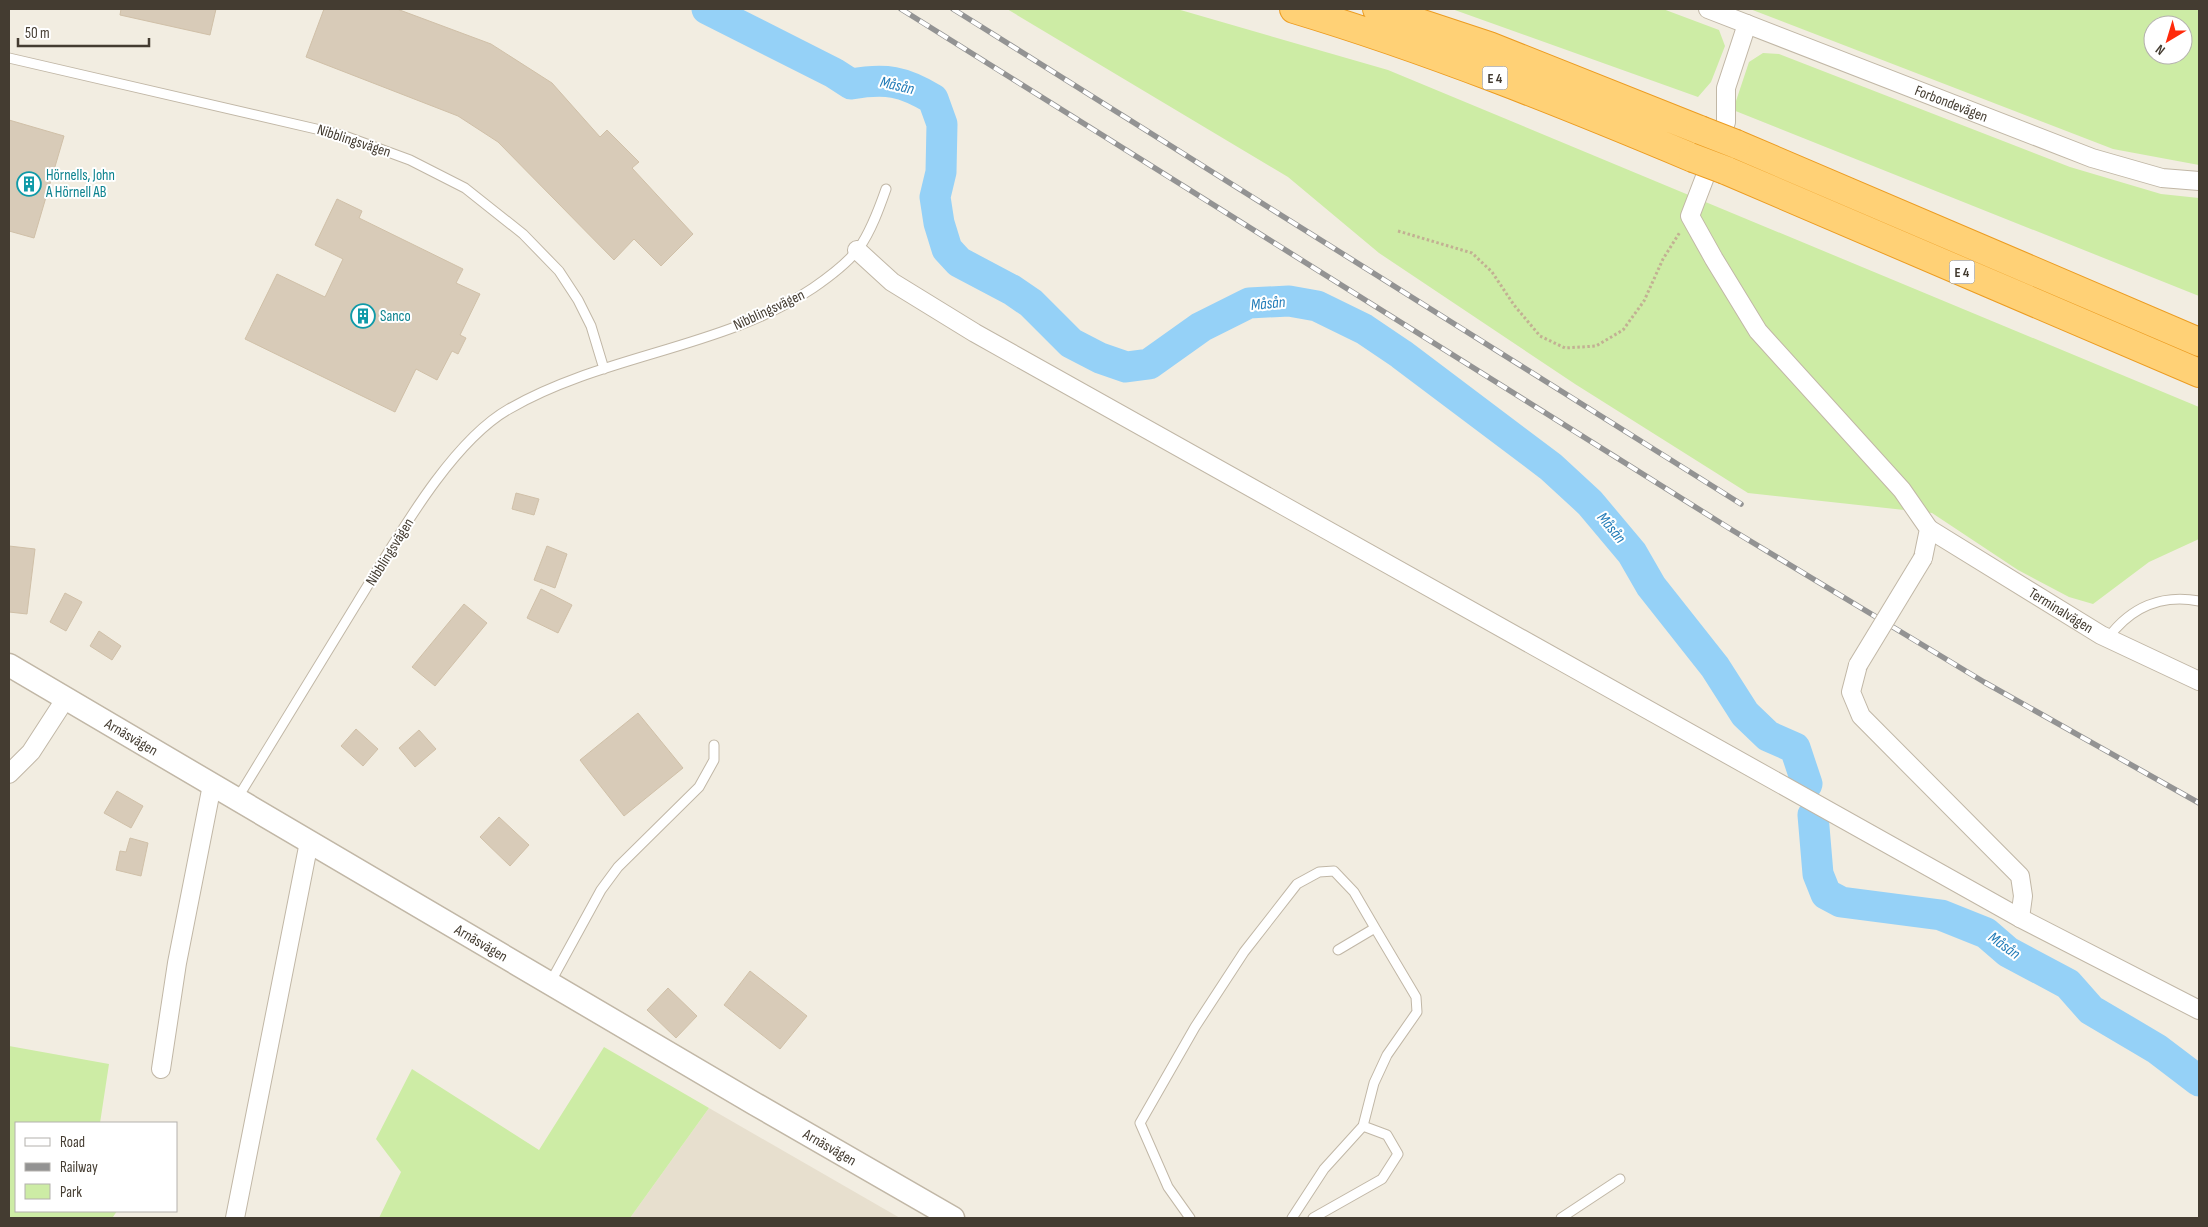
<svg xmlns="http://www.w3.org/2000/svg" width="2208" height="1227" font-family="'Sofia Sans Condensed',sans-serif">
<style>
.residential{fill:#e7dfce}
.green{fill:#cdeca5;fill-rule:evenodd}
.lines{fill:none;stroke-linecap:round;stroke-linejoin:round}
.river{stroke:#95d1f7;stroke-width:31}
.building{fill:#d8cbb8;stroke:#d0c0a8}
.service-casing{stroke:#c1b7a6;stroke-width:11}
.minor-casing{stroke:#c1b7a6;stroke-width:20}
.tertiary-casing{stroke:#c1b7a6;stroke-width:25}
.trunk-casing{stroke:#ec9c21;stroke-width:30}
.path{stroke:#c2b093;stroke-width:3;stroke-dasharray:2.5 2.5;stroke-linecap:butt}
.service{stroke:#fff;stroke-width:9}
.minor{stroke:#fff;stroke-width:18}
.tertiary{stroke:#fff;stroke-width:22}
.trunk{stroke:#ffd176;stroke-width:28}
.rail-casing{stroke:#939393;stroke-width:5.5}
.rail{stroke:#fff;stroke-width:4;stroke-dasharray:11;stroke-linecap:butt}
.minor-bridge-casing{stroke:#c1b7a6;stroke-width:20;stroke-linecap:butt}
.trunk-bridge-casing{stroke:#ec9c21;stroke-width:30;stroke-linecap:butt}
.minor-bridge{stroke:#fff;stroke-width:18}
.trunk-bridge{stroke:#ffd176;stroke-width:28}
.labels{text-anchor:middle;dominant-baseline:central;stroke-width:4;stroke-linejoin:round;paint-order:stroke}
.shield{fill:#fff;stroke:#7c766f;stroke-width:1}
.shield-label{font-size:14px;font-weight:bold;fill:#443c31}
.street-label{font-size:15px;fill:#443c31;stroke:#fff}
.culture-label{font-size:15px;fill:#0d838f;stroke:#fff;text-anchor:start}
.water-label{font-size:16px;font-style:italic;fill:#227cb8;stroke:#fff}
</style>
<rect width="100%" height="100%" fill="#f2ede1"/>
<path class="residential" d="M709,1108L900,1218H630Z"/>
<path class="green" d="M1007,9H1177L1388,70L2199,407V539L2149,562L2093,604L2069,597L2018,570L1932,513L1748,493L1575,384L1379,253L1288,177Z
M1452,9H1663L1719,30L1725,46L1711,82L1698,97Z
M1750,9H2199V165L2113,149ZM2153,25H2183V55H2153Z
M1763,53L1779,54L2070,167L2161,194L2199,198V296L1733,110L1749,62Z
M9,1046L109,1064L100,1123H16V1211H117L113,1217L115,1218H9Z
M604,1047L709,1108L630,1218H379L401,1172L376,1139L412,1069L539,1150Z"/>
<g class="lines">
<path class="river" d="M707,9L834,73L851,84C886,78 903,81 933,99L942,124L941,172L935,197L939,223L947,249L959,262L1012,290L1031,303L1071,343L1100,358L1126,367L1149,364L1201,327L1249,303L1289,301L1317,306L1364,329L1401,354L1551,467L1590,503L1632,553L1651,586L1715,667L1745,714L1768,736L1795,748L1807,784
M1813,815L1818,874L1826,894L1841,902L1941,915L1986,933L2008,952L2068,984L2091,1010L2157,1049L2199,1081"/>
</g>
<path class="building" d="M121,9H216L210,35L120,15Z
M324,9H397L491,44L552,83L600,137L607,130L639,162L632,168L693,234L661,266L634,239L614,260L498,142L458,116L306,57Z
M9,120L64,136L34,238L9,231Z
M337,199L362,211L359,218L463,269L456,283L480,294L460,335L466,338L458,354L452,351L437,380L416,369L395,412L245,339L277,274L325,297L343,259L315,245Z
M516,493L539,499L534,515L512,509Z
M9,546L35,549L27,614L9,612Z
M547,546L567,554L555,588L534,580Z
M541,589L572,605L558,633L527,618Z
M65,593L82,602L66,631L50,622Z
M464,604L487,623L435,686L412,667Z
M99,631L121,646L112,660L90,646Z
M638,713L683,768L624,816L580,760Z
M356,729L378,749L363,766L341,746Z
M419,730L436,749L415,767L399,748Z
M117,791L143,806L131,828L104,813Z
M499,817L529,845L510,866L480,837Z
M130,838L148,843L141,876L116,870L120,851L126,852Z
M750,971L807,1016L780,1049L724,1005Z
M668,988L697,1016L676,1038L647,1010Z"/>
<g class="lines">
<g class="service-casing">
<path id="service" d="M9,58L342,135L410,160L465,188L523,234L559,271L578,300L591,326L604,369
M2108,638C2131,607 2162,594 2199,601
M237,799C277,734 317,669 357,603C394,544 449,443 509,409C604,354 722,349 813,288C829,277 847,264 859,248C871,231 879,209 886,189
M1338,950L1375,928L1416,997L1417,1012L1387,1055L1374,1083L1363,1126
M550,983L601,890L618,867L699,787L714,760V745
M1190,1218L1168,1187L1140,1123L1195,1027L1244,952L1297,884L1319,872L1334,871L1354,892L1375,928
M1292,1218L1324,1169L1363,1126L1387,1135L1398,1154L1382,1179L1313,1218
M1561,1218L1620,1179"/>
</g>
<g class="minor-casing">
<g id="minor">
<path id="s1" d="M1708,9L2092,158L2162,178L2199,181"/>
<path d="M1747,24L1726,88V122L1690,216L1714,259L1758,331L1902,490L1929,529L1923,558"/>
<path d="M857,250L892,282L975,333L2020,918L2199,1010"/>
<path id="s2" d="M1929,529L2101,635L2199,681"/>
<path d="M1858,665L1851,692L1861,716L2020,876L2023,896L2020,918"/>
<path d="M9,774L31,752L66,698"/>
<path d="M161,1069L177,963L212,785"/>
<path d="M235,1218L309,842"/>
</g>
</g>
<g class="tertiary-casing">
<g id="tertiary">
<path id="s3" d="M9,665L755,1104L953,1218"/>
</g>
</g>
<g class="trunk-casing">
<path id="trunk" d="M1294,9C1430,50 1562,103 1693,158
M1377,9L1489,46L1700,130
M1736,144L2199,342
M1725,170L2199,373"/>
</g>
<path class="path" d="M1398,231L1472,253L1492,272L1514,305L1540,336L1565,348L1596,346L1623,330L1644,301L1663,259L1680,232"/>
<use href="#service" class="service"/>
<use href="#minor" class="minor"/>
<use href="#tertiary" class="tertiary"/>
<use href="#trunk" class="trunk"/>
<g class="rail-casing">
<path id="rail" d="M901,9L1732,530L1984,682L2199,803
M953,9L1741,504"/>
</g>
<use href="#rail" class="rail"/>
<g class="minor-bridge-casing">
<path id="minor-bridge" d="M1858,665L1923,558"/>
</g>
<g class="trunk-bridge-casing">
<path id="trunk-bridge" d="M1700,130L1736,144
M1693,158L1725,170"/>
</g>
<use href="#minor-bridge" class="minor-bridge"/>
<use href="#trunk-bridge" class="trunk-bridge"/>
</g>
<defs>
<g id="building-ring" transform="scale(1.25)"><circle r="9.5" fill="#fff" stroke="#0f9aa8" stroke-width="1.5"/><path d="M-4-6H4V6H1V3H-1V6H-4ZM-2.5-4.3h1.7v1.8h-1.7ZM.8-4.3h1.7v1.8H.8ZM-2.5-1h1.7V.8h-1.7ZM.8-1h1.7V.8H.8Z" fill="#0f9aa8"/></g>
</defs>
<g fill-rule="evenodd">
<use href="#building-ring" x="29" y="184"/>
<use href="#building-ring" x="363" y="316"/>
</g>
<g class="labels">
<g class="shield">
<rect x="1482.5" y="66.5" width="25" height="23" rx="4"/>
<rect x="1949.5" y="260.5" width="25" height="23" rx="4"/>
</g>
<g class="shield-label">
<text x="1495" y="78">E 4</text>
<text x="1962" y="272">E 4</text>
</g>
<g class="street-label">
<text stroke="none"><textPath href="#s1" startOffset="261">Forbondevägen</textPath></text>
<text transform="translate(354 141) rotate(18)">Nibblingsvägen</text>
<text transform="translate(769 310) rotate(-25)">Nibblingsvägen</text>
<text transform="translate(390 552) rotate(-58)">Nibblingsvägen</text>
<text stroke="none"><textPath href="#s2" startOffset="155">Terminalvägen</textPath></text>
<text stroke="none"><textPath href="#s3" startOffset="142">Arnäsvägen</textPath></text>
<text stroke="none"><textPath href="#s3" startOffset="548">Arnäsvägen</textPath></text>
<text stroke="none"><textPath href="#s3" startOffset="952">Arnäsvägen</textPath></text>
</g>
<g class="culture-label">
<text x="46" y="175">Hörnells, John<tspan x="46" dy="17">A Hörnell AB</tspan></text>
<text x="380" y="316">Sanco</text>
</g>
<g class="water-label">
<text transform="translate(897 86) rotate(13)">Måsån</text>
<text transform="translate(1268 304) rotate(-5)">Måsån</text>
<text transform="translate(1611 528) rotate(50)">Måsån</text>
<text transform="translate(2004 946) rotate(36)">Måsån</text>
</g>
</g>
<rect width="2208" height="1227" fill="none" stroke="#443c31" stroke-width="20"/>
<rect x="15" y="1122" width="162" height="90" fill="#ffffff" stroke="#b4b1ad"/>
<rect x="25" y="1138" width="25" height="8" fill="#ffffff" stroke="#b4b1ad"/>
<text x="60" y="1147" font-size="15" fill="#443c31">Road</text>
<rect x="25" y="1163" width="25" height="8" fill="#939393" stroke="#b4b1ad"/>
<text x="60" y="1172" font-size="15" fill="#443c31">Railway</text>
<rect x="25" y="1184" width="25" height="15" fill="#cdeca5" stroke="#b4b1ad"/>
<text x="60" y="1197" font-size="15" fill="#443c31">Park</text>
<g transform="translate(2168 40) rotate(218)"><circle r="24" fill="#ffffff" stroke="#b4b1ad"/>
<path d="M0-4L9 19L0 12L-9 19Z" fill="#ff2a0b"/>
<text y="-8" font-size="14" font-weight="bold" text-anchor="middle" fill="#443c31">N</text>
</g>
<path d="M18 38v8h131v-8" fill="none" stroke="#443c31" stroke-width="2.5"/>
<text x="25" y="38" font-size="15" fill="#443c31" stroke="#ffffff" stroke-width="4" paint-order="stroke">50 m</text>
</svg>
